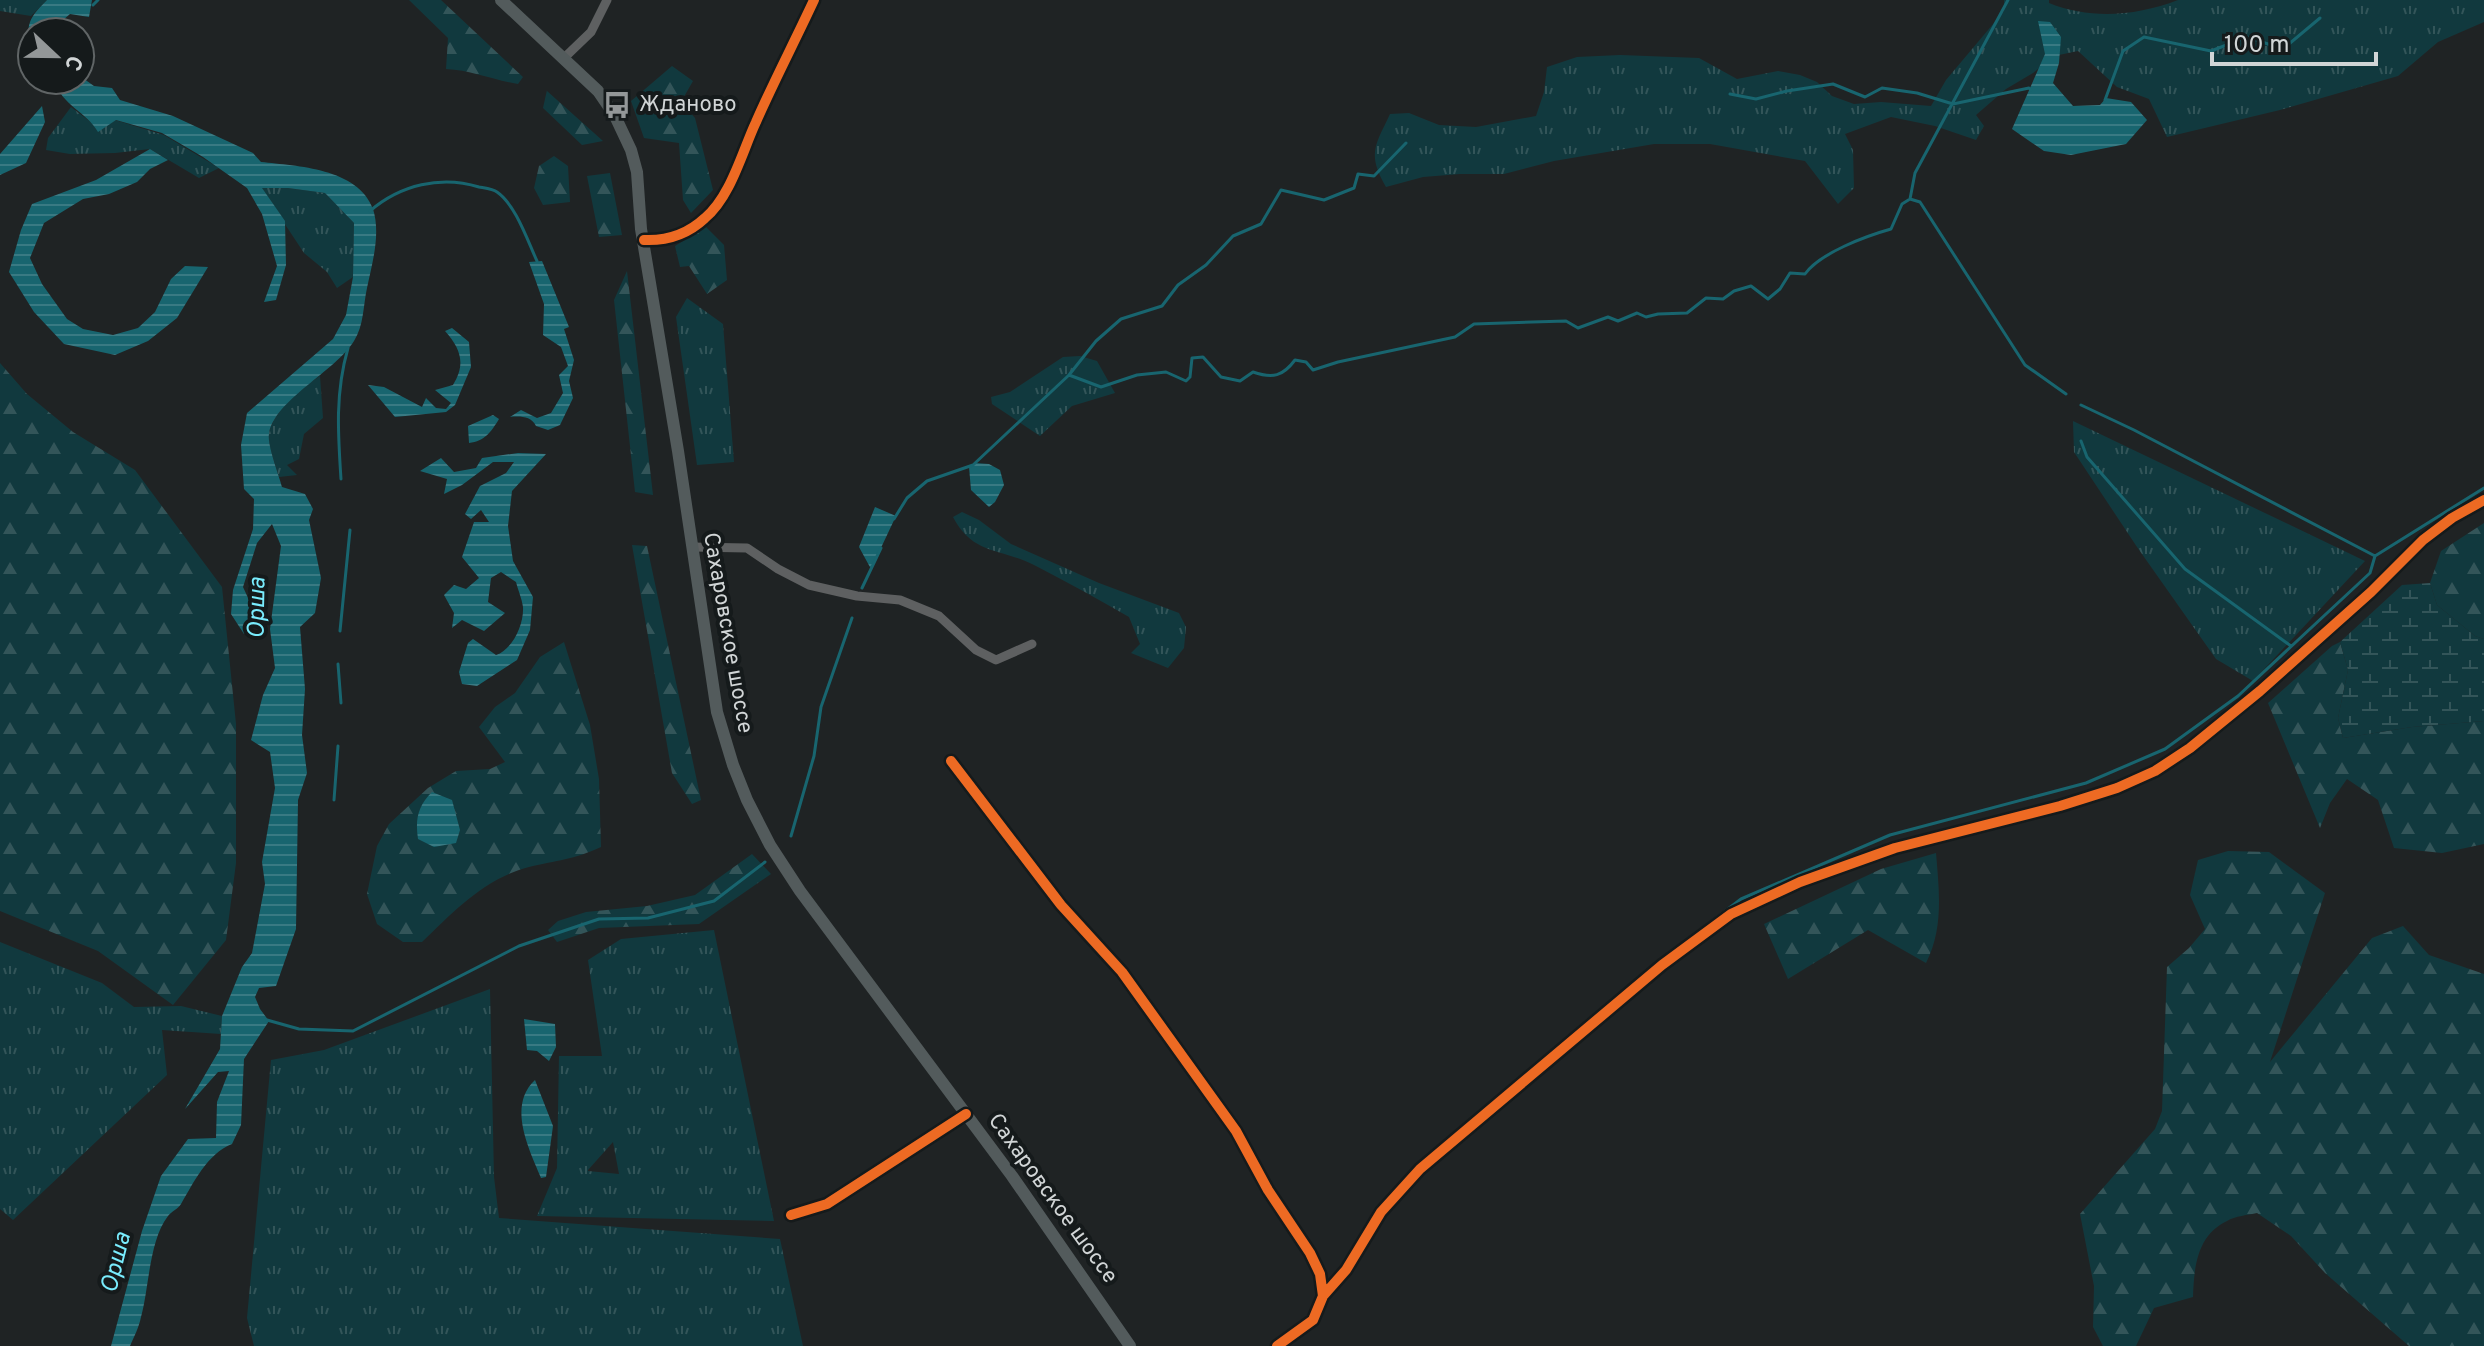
<svg xmlns="http://www.w3.org/2000/svg" width="2484" height="1346" font-family="Overpass,sans-serif">
<style>
.grass{fill:url(#grass-tufts);fill-rule:evenodd}
.forest{fill:url(#forest-firs)}
.wetland{fill:url(#wetland-marsh)}
.water{fill:url(#water-rules)}
.lines{fill:none;stroke-linecap:round;stroke-linejoin:round}
.stream{stroke:#18656f;stroke-width:3}
.street{stroke:#5e6061;stroke-width:9}
.secondary{stroke:#535b5c;stroke-width:12}
.cycleway-casing{stroke:#151a1b;stroke-width:15}
.cycleway{stroke:#ed6a23;stroke-width:10}
.labels{text-anchor:middle;dominant-baseline:central;stroke-width:8;stroke-linejoin:round;paint-order:stroke}
.poi-label{font-size:22px;fill:#d1d5d6;stroke:#151a1b;text-anchor:start}
.street-label{font-size:22px;fill:#d1d5d6;stroke:#151a1b}
.water-label{font-size:24px;font-style:italic;fill:#79ecfd;stroke:#151a1b}
</style>
<defs>
<pattern id="grass-tufts" width="24" height="20" patternUnits="userSpaceOnUse" patternTransform="scale(2)"><rect width="24" height="20" fill="#11393e"/><path d="M3 7l-1-3M5 7V3M7 7l1-3M15 17l-1-3M17 17v-4M19 17l1-3" fill="none" stroke="#335559"/></pattern>
<pattern id="forest-firs" width="22" height="20" patternUnits="userSpaceOnUse" patternTransform="scale(2)"><rect width="22" height="20" fill="#11393e"/><path d="M5 1l3.5 6h-7zM16 11l3.5 6h-7z" fill="#335559"/></pattern>
<pattern id="wetland-marsh" width="20" height="14" patternUnits="userSpaceOnUse" patternTransform="scale(2)"><rect width="20" height="14" fill="#11393e"/><path d="M1 5h8M5 5V1M11 12h8M15 12V8" fill="none" stroke="#335559"/></pattern>
<pattern id="water-rules" width="6" height="5" patternUnits="userSpaceOnUse" patternTransform="scale(2)"><rect width="6" height="5" fill="#18656f"/><path d="M0 2.5h6" fill="none" stroke="#397a83"/></pattern>
</defs>
<rect width="100%" height="100%" fill="#1f2324"/>
<path class="grass" d="M0,0H47L31,16L0,11Z
M2004,0H2049V3C2091,20 2136,16 2178,0H2484V22L2438,42L2398,76L2280,110L2167,137L2149,99L2117,87L2078,51L2054,56L2033,73L2006,89L1976,115L1984,126L1976,140L1935,126L1891,117L1845,134L1853,150L1854,188L1838,204L1805,161L1710,144H1654L1554,161L1504,174H1460L1423,177L1386,187C1367,154 1375,146 1390,114L1409,113L1439,125L1476,127L1536,116L1544,92L1547,67L1577,57L1620,55L1699,58L1737,79L1778,71L1800,75L1817,82L1832,96L1854,104L1881,102L1931,106L1946,80L2004,11Z
M71,107L92,123L98,131L115,120L164,135L219,168L199,178L150,149L115,153L70,154L46,150L48,138Z
M261,188H288L325,193L354,223L353,277L337,288L327,272L304,253Z
M687,298L723,324L734,462L697,465L676,317Z
M1080,356L1097,361L1115,393L1072,406L1040,436L992,404L991,397L1010,392L1063,357Z
M320,376L323,418L304,434L299,459L287,465L297,475L279,477C276,465 267,445 269,433C275,409 301,388 320,376Z
M2073,421L2365,561L2253,681L2216,659L2137,547L2074,452Z
M962,512L979,520L1011,544L1099,583L1179,613L1186,627L1184,648L1168,668L1131,653L1140,644L1129,617C1098,599 1067,582 1036,566C1003,548 973,556 953,517Z
M714,930L774,1221L537,1216L557,1168L559,1056H602L588,960L621,939ZM613,1142L619,1174L588,1171V1170Z
M0,942L102,983L134,1007L181,1006L222,1016L221,1034L162,1030L167,1075L13,1220L0,1209Z
M490,989L494,1177L499,1218L780,1239L803,1346H254L247,1318L271,1060L324,1050Z"/>
<path class="forest" d="M409,0H441L523,77L518,84C493,80 471,70 446,69L448,38Z
M672,66L693,81L681,102L695,118L713,190L691,213L683,200L679,143L644,138L631,101Z
M547,90V91L603,141L582,145L543,108Z
M554,156L568,166L570,202L543,205L534,188L539,166Z
M610,173L622,235L599,237L587,176Z
M706,227L724,245L727,280L707,294L689,266L680,267L675,246Z
M627,271L653,495L635,492L614,300Z
M0,363L27,394L73,432L135,470L222,587L236,724V863L226,940L173,1005L98,951L0,911Z
M2484,523V639L2475,636L2437,605L2430,583L2441,551Z
M632,545L647,546L701,800L692,804L672,773Z
M564,642L590,725L599,779L601,847C573,860 557,860 529,867C485,878 453,912 422,942H403L377,924L367,894L377,846L389,824L428,788L456,771L490,769L505,762L479,727L495,707L515,693L540,657Z
M2340,642L2348,670L2338,718L2343,738L2412,727L2484,721V844L2442,853L2394,848L2378,800L2347,779L2330,803L2320,828L2268,703L2332,646Z
M2228,851L2269,852L2325,893L2270,1062L2372,938L2403,926L2429,955L2484,974V1346H2409L2325,1273L2291,1236L2257,1213C2248,1215 2235,1216 2227,1221C2197,1235 2194,1267 2193,1297L2154,1308L2136,1346H2103L2093,1327L2094,1286L2080,1214L2155,1129L2162,1111L2167,967L2189,948L2205,929L2190,895L2198,860Z
M1936,853C1939,890 1944,928 1926,963L1868,930L1788,979L1764,924L1881,869Z
M752,854L771,874L699,924L599,928L557,942L548,930L558,921L586,912L647,906L695,895Z"/>
<path class="wetland" d="M2430,583L2437,605L2475,636L2484,639V721L2412,727L2343,738L2338,718L2348,670L2340,642L2402,585Z"/>
<path class="water" d="M47,0H92L89,17L70,14L49,32H32V59H18L29,49C27,23 28,19 47,0Z
M2038,21L2050,22L2061,37L2059,63L2053,83L2073,106L2100,105L2106,98L2131,102L2147,120L2126,144L2071,155L2044,151L2012,129L2045,54Z
M80,76L94,86L112,88L120,100L173,116L253,153L261,162C297,166 358,168 373,209C381,234 372,264 367,288C363,306 364,325 354,341C336,371 274,400 269,434C267,445 279,475 282,487L305,494L313,509L309,520L321,578L315,613L300,627L305,689L302,735L307,773L298,800L296,929L276,986L259,988L255,997L260,1009L269,1021L244,1059L241,1125L232,1144C207,1154 194,1182 181,1204C178,1209 172,1211 168,1216C149,1240 149,1289 141,1317C139,1327 134,1337 130,1346H111L142,1231L161,1176L188,1139L216,1138L217,1102L229,1071L218,1072L185,1109L220,1049L222,1016L242,967L252,953L265,884L262,862L275,788L270,752L251,740L263,695L275,668L270,629L281,546L272,524L257,543L243,587C251,604 259,619 244,634L231,614L233,590L253,529L254,499L244,489L241,445L247,413L333,339L346,315L353,277L354,223L325,193L288,188H262L285,221L286,265L276,300L264,302L277,266L262,214L247,188L203,157L162,133L116,120L98,132C85,110 63,107 54,80H80Z
M42,106L45,122L26,163L0,175V154Z
M150,149L168,160L150,169L137,182L109,194L83,199L44,223L30,258L42,284L67,319L83,329L113,335L138,328L155,312L171,279L185,266L208,267L177,318L148,341L115,355L64,344L34,312L9,272L21,230L32,204L96,180Z
M542,261L569,327L564,329L574,360L569,381L573,398L560,425L548,430L536,426C531,416 520,416 510,417L521,410L537,418L551,413L563,393L559,375L568,366L561,347L543,335L544,304L529,262Z
M452,328L469,342L471,367L455,405L446,412L395,417L368,385L384,387L422,407L426,398L436,408L446,409L451,403L435,390L453,385C466,364 461,349 445,331Z
M493,415L499,419C491,432 485,441 469,443L468,426Z
M518,453L546,454L512,491L508,526L513,561L533,597L530,630L517,660L477,686L462,684L459,672L468,643L473,639L496,655C513,649 524,624 523,607C522,599 518,590 516,582L501,572L491,578L488,602L505,613L484,631L462,620L452,628L454,613L444,595L454,585L466,589L479,578L462,557L474,522H489L481,510L471,519L465,514L480,486L506,473L514,462H493L462,485L444,494L447,479L420,471L441,458L454,472L476,468L482,458Z
M975,463L989,464L1000,470L1004,485L995,502L989,507L971,490L969,467Z
M875,507L896,516L871,569L859,547Z
M432,792L452,800L460,830L456,843L434,847L418,839C415,819 418,806 432,792Z
M524,1019L555,1024L556,1047L549,1061L537,1051L527,1050Z
M535,1080L553,1126L546,1177L541,1178C529,1149 507,1106 535,1080Z"/>
<g class="lines">
<path class="stream" d="M93,5L98,0
M1730,94L1756,99L1787,91L1833,84L1865,97L1882,88L1917,93L1953,104L2029,88L2031,90
M2105,100L2123,51L2144,37L2211,51L2247,37L2283,49L2320,18
M1910,199L1920,202L2025,365L2066,394
M370,211C400,185 441,175 479,187C484,188 493,189 497,192C516,205 528,242 537,261
M1069,375L1096,341L1121,319L1162,306L1178,285L1206,265L1233,236L1261,224L1281,190L1324,200L1354,188L1358,174L1374,176L1406,143
M2081,405L2134,430L2375,556
M2081,441L2087,457L2185,569L2291,646
M341,479C338,434 335,393 348,348
M894,519L907,498L927,481L973,465L1069,375L1101,387L1137,375L1166,372L1186,381L1190,377L1192,358L1203,357L1221,377L1240,381L1253,372C1273,379 1283,376 1295,360L1306,362L1313,370L1338,362L1455,337L1474,324L1566,321L1578,328L1608,317L1618,321L1637,313L1646,317L1658,314L1687,313L1706,298L1723,299L1734,291L1751,286L1768,299L1780,289L1790,273L1805,274C1820,253 1866,236 1891,229L1902,204L1910,199L1915,173L2008,0
M862,588L881,548
M340,631L350,530
M338,664L341,703
M334,800L338,746
M791,836L814,756L821,707L852,618
M1664,958L1741,899L1890,835L2086,783L2165,749L2238,696L2370,573L2375,556L2484,488
M267,1020L299,1029L353,1031L519,946L599,919L648,918L714,901L765,862"/>
<path class="street" d="M564,58L591,32L607,0
M644,240C667,241 688,234 705,218C731,196 742,152 756,122C774,81 795,41 814,0
M692,547L747,548L778,569L809,585L857,596L900,600L939,616L976,650L996,660L1032,644
M951,761L1061,905L1122,972L1236,1131L1268,1190L1310,1253L1320,1274L1323,1296
M791,1215L827,1204L966,1114
M1277,1346L1313,1320L1323,1296L1346,1270L1381,1212L1420,1169L1662,965L1731,914L1800,882L1895,848L2060,806L2117,788L2155,771L2190,748L2260,691L2371,592L2423,540L2452,518L2484,500"/>
<path class="secondary" d="M501,0L598,91L615,116L631,150L637,172L641,229L678,451L717,712L733,765L747,800L770,845L800,891L1012,1176L1130,1346"/>
<g class="cycleway-casing">
<path id="cycleway" d="M644,240C667,241 688,234 705,218C731,196 742,152 756,122C774,81 795,41 814,0
M951,761L1061,905L1122,972L1236,1131L1268,1190L1310,1253L1320,1274L1323,1296
M791,1215L827,1204L966,1114
M1277,1346L1313,1320L1323,1296L1346,1270L1381,1212L1420,1169L1662,965L1731,914L1800,882L1895,848L2060,806L2117,788L2155,771L2190,748L2260,691L2371,592L2423,540L2452,518L2484,500"/>
</g>
<use href="#cycleway" class="cycleway"/>
</g>
<defs>
<g id="bus-bare" transform="scale(2.16)"><path d="M-5-6H5V4H4V6H2V4H-2V6H-4V4H-5ZM-3.5-4V0h7V-4ZM-3.5 1.2v1.5H-2V1.2ZM2 1.2v1.5H3.5V1.2Z" fill="#939798" stroke="#151a1b" stroke-width="2.5" paint-order="stroke"/></g>
</defs>
<g fill-rule="evenodd">
<use href="#bus-bare" x="617" y="105"/>
</g>
<g class="labels">
<g class="poi-label">
<text x="639" y="105">Жданово</text>
</g>
<g class="street-label">
<text transform="translate(727 633) rotate(80)">Сахаровское шоссе</text>
<text transform="translate(1052 1199) rotate(54)">Сахаровское шоссе</text>
</g>
<g class="water-label">
<text transform="translate(258 608) rotate(-89)">Орша</text>
<text transform="translate(117 1263) rotate(-76)">Орша</text>
</g>
</g>
<g transform="translate(56 56) rotate(112)"><circle r="38" fill="#151a1b" stroke="#606566" stroke-width="2"/>
<path d="M0-6L14 30L0 20L-14 30Z" fill="#939798"/>
<text y="-12" font-size="22" font-weight="bold" text-anchor="middle" fill="#d1d5d6">С</text>
</g>
<path d="M2212 52v12h164v-12" fill="none" stroke="#d1d5d6" stroke-width="4"/>
<text x="2224" y="52" font-size="24" fill="#d1d5d6" stroke="#151a1b" stroke-width="6" paint-order="stroke">100 m</text>
</svg>
